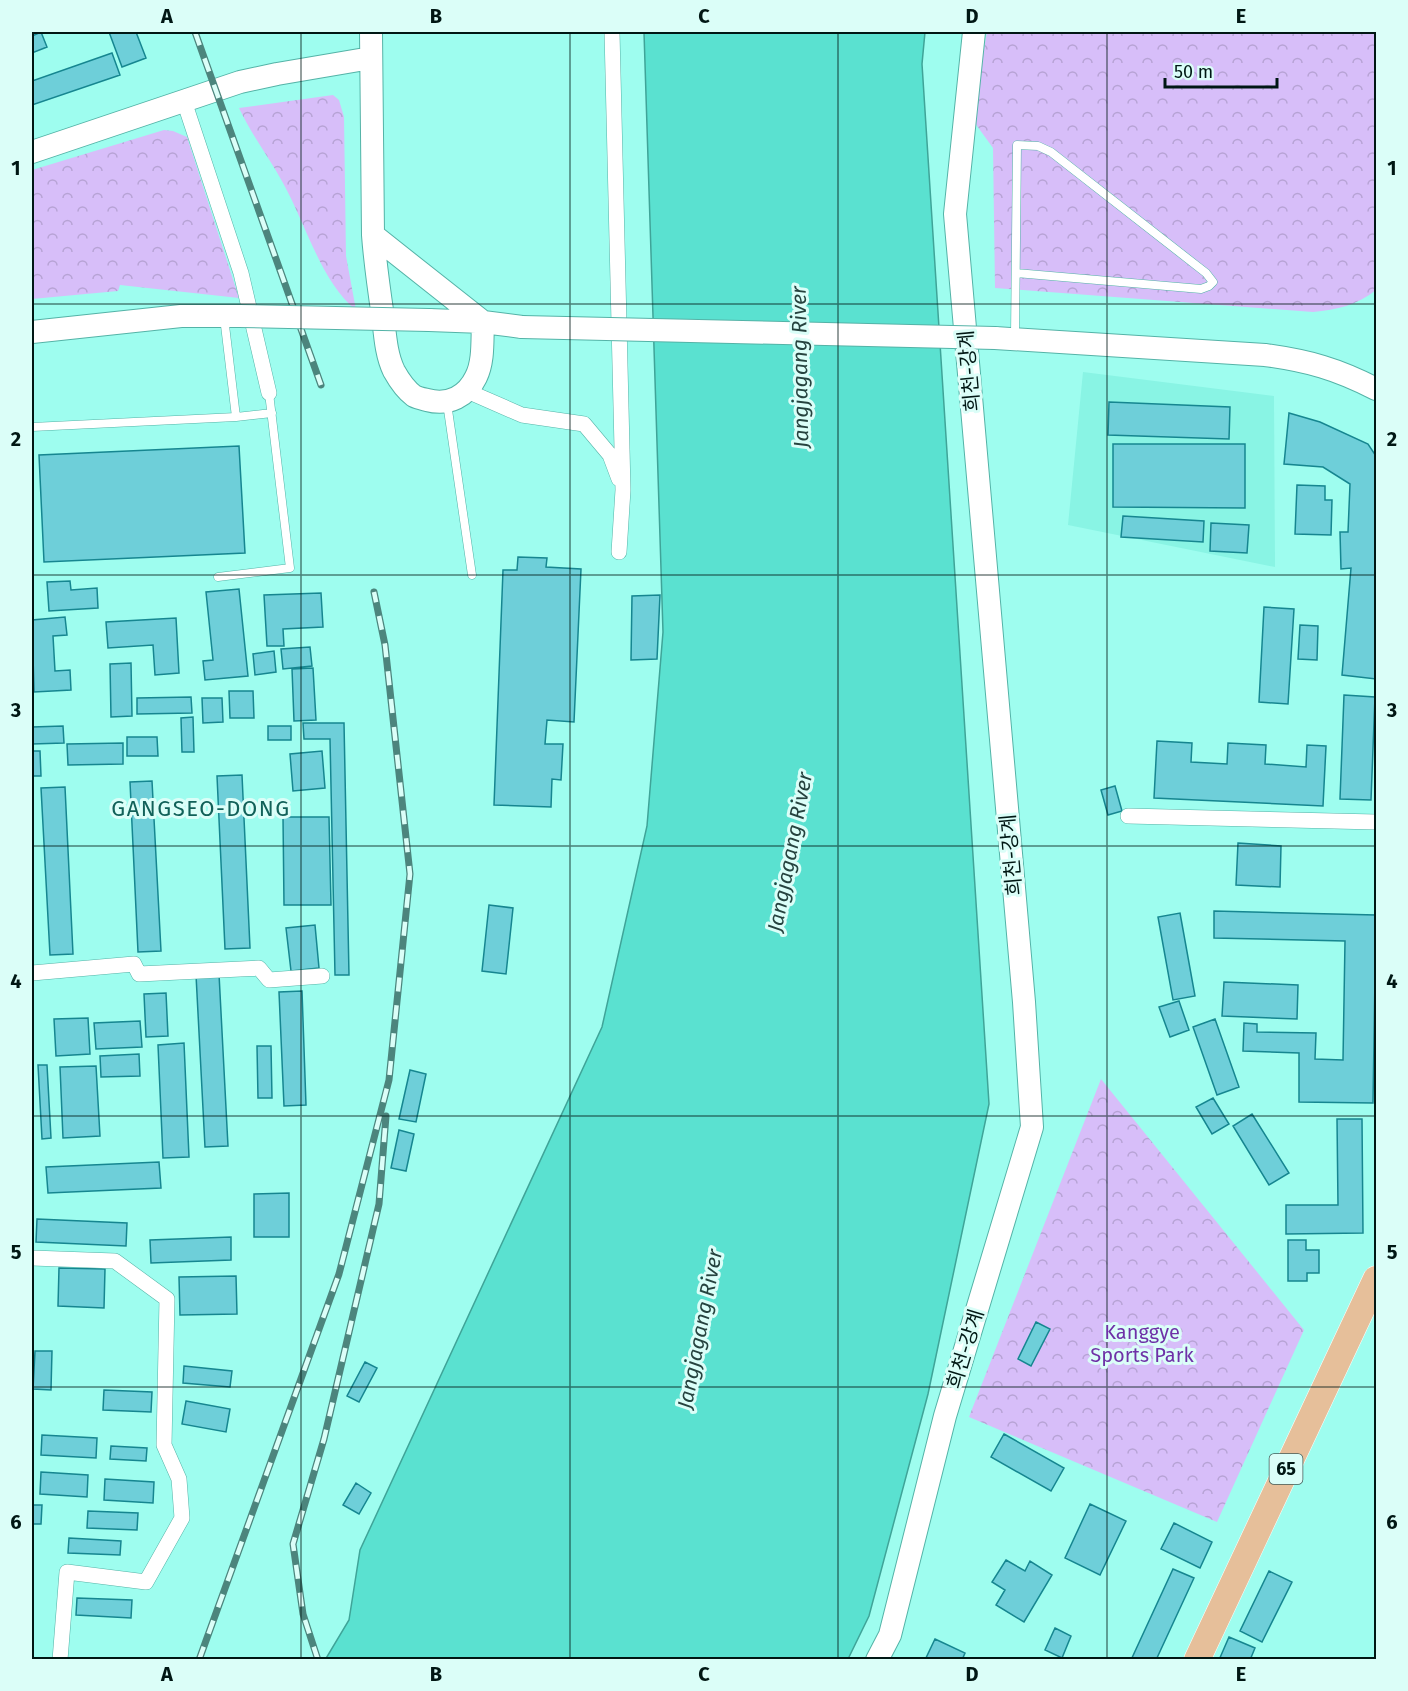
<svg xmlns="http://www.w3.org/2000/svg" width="1408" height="1691" font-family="'Fira Sans','Noto Sans KR',sans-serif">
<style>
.built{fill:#89f4e4}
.park{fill:url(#park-crowns)}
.water{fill:#5ae1d0;stroke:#3fa498;stroke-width:1.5}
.building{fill:#6ecfd9;stroke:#168690;stroke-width:1.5}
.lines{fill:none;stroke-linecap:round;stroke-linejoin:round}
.lane-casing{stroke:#54b3a7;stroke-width:9}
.street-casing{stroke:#54b3a7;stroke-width:16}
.secondary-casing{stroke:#54b3a7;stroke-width:24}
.primary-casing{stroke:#fff;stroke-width:27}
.lane{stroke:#fff;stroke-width:8}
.street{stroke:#fff;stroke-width:15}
.secondary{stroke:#fff;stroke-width:22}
.primary{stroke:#e6bf9a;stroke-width:26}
.rail-casing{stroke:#4c857d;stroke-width:7}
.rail{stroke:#dbfef8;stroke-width:4.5;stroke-dasharray:14;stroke-linecap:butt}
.secondary-bridge-casing{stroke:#54b3a7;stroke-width:24;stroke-linecap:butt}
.secondary-bridge{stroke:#fff;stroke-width:22}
.grid{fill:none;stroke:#001714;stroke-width:1.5;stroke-opacity:0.55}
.labels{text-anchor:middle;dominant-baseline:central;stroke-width:6;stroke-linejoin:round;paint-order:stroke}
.shield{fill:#dbfef8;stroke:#425c58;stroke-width:1.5}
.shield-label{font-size:18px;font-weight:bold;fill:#001714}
.street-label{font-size:20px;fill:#001714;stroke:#dbfef8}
.park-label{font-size:20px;fill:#6e31a7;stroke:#dbfef8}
.water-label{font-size:21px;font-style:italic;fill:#26433f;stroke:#dbfef8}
.quarter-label{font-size:22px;letter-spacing:1.5px;fill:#116159;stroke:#dbfef8}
.neatline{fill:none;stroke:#001714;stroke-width:2}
.grid-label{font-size:20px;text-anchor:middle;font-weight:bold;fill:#001714}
</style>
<defs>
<pattern id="park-crowns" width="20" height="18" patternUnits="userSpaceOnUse" patternTransform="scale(1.5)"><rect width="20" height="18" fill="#d7bef9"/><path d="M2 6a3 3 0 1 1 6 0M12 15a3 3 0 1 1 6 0" fill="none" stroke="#b7a3d5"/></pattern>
</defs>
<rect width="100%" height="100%" fill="#9efdef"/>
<path class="built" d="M1083,372L1274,396L1275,567L1068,525Z"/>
<path class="park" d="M987,32H1376V290C1357,305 1337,310 1313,312L995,288L993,148L972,119Z
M333,95L339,100L344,117L346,256L356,310C321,282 305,222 283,183C269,157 251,134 239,108Z
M164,130L173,131L187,137L239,298L120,285L118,291L32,299V170Z
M1101,1079L1304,1330L1217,1522L969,1417Z"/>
<path class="water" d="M644,32H925L922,64L989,1104L928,1394L869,1616L848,1659L325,1660L349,1620L360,1550L602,1027L647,826L663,632Z"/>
<path class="building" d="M41,32L47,47L32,53V36Z
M109,32H136L146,58L122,67Z
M112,53L120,75L32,105V81Z
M1109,402L1230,407L1229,439L1108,435Z
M1289,413L1320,422L1368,444L1376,456V679L1342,675L1351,568L1341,569L1340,532H1348L1350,484L1323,467L1284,464Z
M1113,444H1245V508L1113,507Z
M239,446L245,553L44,562L39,455Z
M1297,485L1325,486V500H1332L1331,535L1295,534Z
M1123,516L1204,521L1203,542L1121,537Z
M1211,523L1249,525L1247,553L1210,551Z
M518,557L547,558L546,567L581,569L574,722L547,720L545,744H563L561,780L552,779L551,807L494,805L503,570H517Z
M70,581L71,590L97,588L98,608L49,611L47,582Z
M239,589L248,676L205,680L203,661L213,660L206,592Z
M321,593L323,627L283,629L284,646H267L264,595Z
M660,595L657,659L631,660L632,596Z
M1264,607L1294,609L1288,704L1259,702Z
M65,617L67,635L53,636L55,671L70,670L71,690L34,692L32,620Z
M176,618L179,673L155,675L153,645L108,648L106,622Z
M1300,625L1318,626L1317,660L1298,659Z
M310,647L312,666L283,669L281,649Z
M274,651L276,672L255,675L253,654Z
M131,663L132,716L111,717L110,664Z
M313,668L316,720L294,721L292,669Z
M229,691H253L254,718H230Z
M1344,695L1375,697L1371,800L1340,799Z
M191,697L192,713L137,714V698Z
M202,698H222L223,722L203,723Z
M193,717L194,752H182L181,718Z
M303,723H344L349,975H335L330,739H304Z
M63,726L64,743L32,744V727Z
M268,726H291V740H268Z
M127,737H157L158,756H127Z
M1157,741L1192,743L1191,762L1227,764L1228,743L1266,745L1265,764L1306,767L1307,745L1326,746L1323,806L1154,798Z
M123,743V764L68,765L67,744Z
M32,751H40L41,776H32Z
M322,751L325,788L293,791L290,754Z
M242,775L250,948L225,949L217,776Z
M152,781L161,951L138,952L130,782Z
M1115,786L1122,811L1108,815L1101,790Z
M65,787L73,954L50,955L41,788Z
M283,817H329L331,905H284Z
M1238,843L1281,846L1280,887L1236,885Z
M489,905L513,908L506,974L482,971Z
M1214,911L1376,915L1373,1103L1299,1102V1053L1243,1051L1244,1023L1257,1024V1032L1316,1033L1315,1059L1343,1060L1345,941L1214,938Z
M1180,913L1195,996L1173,1000L1158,917Z
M315,925L319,968L291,971L286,928Z
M219,974L228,1146L205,1147L196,975Z
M1224,982L1298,985L1297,1019L1222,1016Z
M302,991L306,1105L284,1106L279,992Z
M166,993L168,1036L146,1037L144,994Z
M1179,1001L1189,1030L1170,1037L1159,1007Z
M88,1018L90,1054L56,1056L54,1019Z
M1215,1019L1239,1087L1217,1095L1193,1027Z
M140,1021L142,1047L96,1049L94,1023Z
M184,1043L189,1157L163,1158L158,1045Z
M257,1046H271L272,1098H258Z
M139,1054L140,1076L101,1077L100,1056Z
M38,1065H47L51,1138L42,1139Z
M96,1066L100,1136L63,1138L60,1067Z
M410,1070L426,1074L416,1122L399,1119Z
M1213,1098L1229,1124L1212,1134L1196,1107Z
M1252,1114L1289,1173L1269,1185L1233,1126Z
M1337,1119H1362L1363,1233L1286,1234V1205H1338Z
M399,1130L414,1134L406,1171L391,1168Z
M159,1162L161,1188L48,1193L46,1167Z
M289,1193V1237H254V1194Z
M37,1219L127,1223L126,1246L36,1242Z
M231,1237V1260L151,1263L150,1240Z
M1288,1240H1306V1250H1319V1273H1307V1281H1288Z
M59,1268L105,1269L104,1308L58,1306Z
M236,1276L237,1314L180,1315L179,1277Z
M1036,1322L1050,1329L1031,1366L1018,1359Z
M35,1351H52L51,1390L33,1389Z
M365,1362L377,1368L359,1402L347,1396Z
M184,1366L232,1371L230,1387L183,1383Z
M104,1390L152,1392L151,1412L103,1410Z
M186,1401L230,1409L226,1432L182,1424Z
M1004,1434L1064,1468L1051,1491L991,1457Z
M42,1435L97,1438L96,1458L41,1455Z
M111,1446L147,1448L146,1461L110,1459Z
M41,1472L88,1475L87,1497L40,1494Z
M105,1479L154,1482L153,1503L104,1500Z
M356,1483L371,1493L359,1514L343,1505Z
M1090,1504L1126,1521L1100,1575L1065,1558Z
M32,1505H42L41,1524H32Z
M88,1511L138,1513L137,1530L87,1528Z
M1174,1523L1212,1542L1200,1568L1161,1549Z
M69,1538L121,1541L120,1555L68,1553Z
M1006,1560L1025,1571L1030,1561L1052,1575L1024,1622L996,1605L1005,1590L992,1582Z
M1173,1569L1194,1578L1156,1660H1131Z
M1269,1571L1292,1582L1262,1642L1240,1631Z
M77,1598L132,1600L131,1618L76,1615Z
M1055,1628L1071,1636L1062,1658L1045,1650Z
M1229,1637L1255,1648L1250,1660H1219Z
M935,1639L965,1653L962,1660H925Z"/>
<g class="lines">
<g class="lane-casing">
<path id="lane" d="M224,317L236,417
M1015,336L1017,145L1038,146L1051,152L1206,273L1213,282L1209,286L1201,289L1016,273
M447,403L472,575
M32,427L236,417L272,413
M218,577L290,568L269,393"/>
</g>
<g class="street-casing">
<path id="street" d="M612,32L623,490L619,552
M184,101L241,273L269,393
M467,391L522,415L584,424L610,455L619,479
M1128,816L1376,822
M32,973L134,964L139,974L259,968L269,980L322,976
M32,1258L115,1261L167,1299L164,1445L179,1479L182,1518L146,1582L67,1572L60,1660"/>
</g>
<g class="secondary-casing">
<path id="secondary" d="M371,32L373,235C375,262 379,290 383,317C385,334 386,355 394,371C399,380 406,390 414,396C418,398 423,399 427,400C449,406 467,396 476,377C484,361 482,340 483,322L373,235
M32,152L240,82L277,74L371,58
M429,320L483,322L522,327
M32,332L181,316H239
M995,338L1265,355C1309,361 1337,369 1376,389
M877,1660L890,1635L945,1416L1032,1127L1024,1002L955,214L974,32"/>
</g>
<g class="primary-casing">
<path id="primary" d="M1197,1660L1376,1279"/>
</g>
<use href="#lane" class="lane"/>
<use href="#street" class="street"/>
<use href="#secondary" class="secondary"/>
<use href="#primary" class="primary"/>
<g class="rail-casing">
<path id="rail" d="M195,32L321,385
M199,1660L339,1274L389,1080L410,874L385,645L374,592
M318,1660L303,1614L293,1544L324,1439L379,1204L386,1116"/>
</g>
<use href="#rail" class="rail"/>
<g class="secondary-bridge-casing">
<path id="secondary-bridge" d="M239,316L429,320
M522,327L995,338"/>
</g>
<use href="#secondary-bridge" class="secondary-bridge"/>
</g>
<path class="grid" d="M301,32V1660M570,32V1660M838,32V1660M1107,32V1660M32,304H1376M32,575H1376M32,846H1376M32,1116H1376M32,1387H1376"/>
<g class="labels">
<rect class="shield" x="1269.5" y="1454" width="33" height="30" rx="4.5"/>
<g class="shield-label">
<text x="1286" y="1469">65</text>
</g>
<g class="street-label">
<text transform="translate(969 371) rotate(-95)">희천-강계</text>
<text transform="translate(1011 855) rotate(-95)">희천-강계</text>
<text transform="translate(965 1349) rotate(-73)">희천-강계</text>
</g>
<g class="park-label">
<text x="1142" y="1332">Kanggye<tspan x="1142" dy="23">Sports Park</tspan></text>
</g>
<g class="water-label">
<text transform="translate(800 367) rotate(-91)">Jangjagang River</text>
<text transform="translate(790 852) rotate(-79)">Jangjagang River</text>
<text transform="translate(700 1329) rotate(-79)">Jangjagang River</text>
</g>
<g class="quarter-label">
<text x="201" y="808">GANGSEO-DONG</text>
</g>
</g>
<rect width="1408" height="1691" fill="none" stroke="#dbfef8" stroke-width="66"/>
<path d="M1165 78v9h112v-9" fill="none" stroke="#001714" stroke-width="3"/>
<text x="1174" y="78" font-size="18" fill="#001714" stroke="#dbfef8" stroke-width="4.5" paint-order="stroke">50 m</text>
<rect x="33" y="33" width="1342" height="1625" class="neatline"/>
<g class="grid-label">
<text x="167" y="23">A</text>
<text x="436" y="23">B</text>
<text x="704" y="23">C</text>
<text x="972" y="23">D</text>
<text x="1241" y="23">E</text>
<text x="16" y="175">1</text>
<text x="1392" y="175">1</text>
<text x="16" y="446">2</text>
<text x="1392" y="446">2</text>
<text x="16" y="717">3</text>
<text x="1392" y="717">3</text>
<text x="16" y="988">4</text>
<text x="1392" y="988">4</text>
<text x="16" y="1259">5</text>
<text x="1392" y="1259">5</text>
<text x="16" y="1529">6</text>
<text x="1392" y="1529">6</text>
<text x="167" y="1681">A</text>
<text x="436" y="1681">B</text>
<text x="704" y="1681">C</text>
<text x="972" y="1681">D</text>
<text x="1241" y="1681">E</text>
</g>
</svg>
